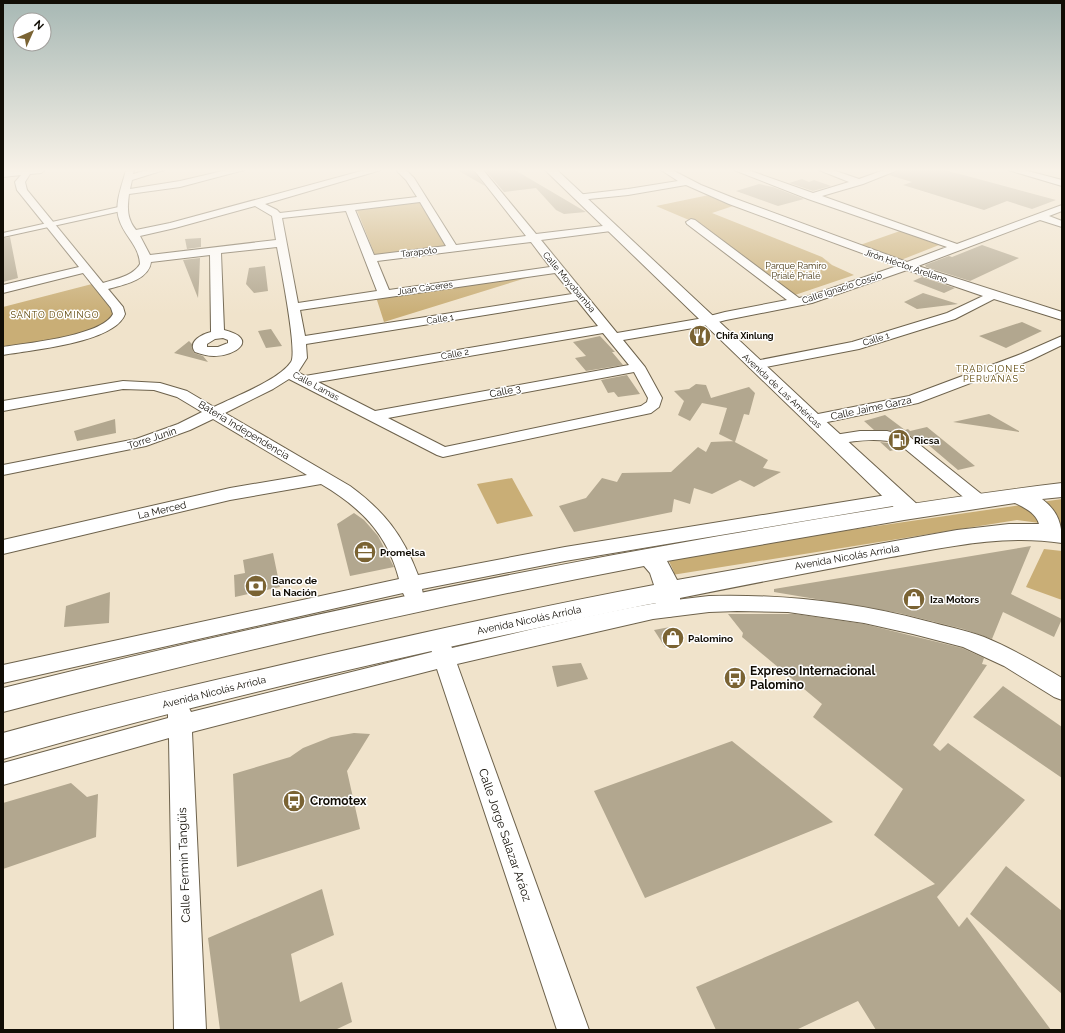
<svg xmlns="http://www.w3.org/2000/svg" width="1065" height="1033" font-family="Raleway,sans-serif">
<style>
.green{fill:#c9ae76}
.building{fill:#b2a78f}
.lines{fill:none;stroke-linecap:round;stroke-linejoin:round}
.pedestrian-casing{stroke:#6d624c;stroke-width:2}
.minor-casing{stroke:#6d624c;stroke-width:2}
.tertiary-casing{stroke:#6d624c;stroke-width:2}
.secondary-casing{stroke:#6d624c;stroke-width:2}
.pedestrian{fill:#fff;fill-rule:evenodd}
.minor{fill:#fff;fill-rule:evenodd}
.tertiary{fill:#fff;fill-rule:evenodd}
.secondary{fill:#fff;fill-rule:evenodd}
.labels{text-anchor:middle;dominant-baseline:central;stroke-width:3;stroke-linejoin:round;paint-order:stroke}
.far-street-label{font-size:9px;fill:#110d05;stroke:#fff}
.far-park-label{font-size:9px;fill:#473610;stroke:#fff}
.far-neighbourhood-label{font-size:9px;letter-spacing:1px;fill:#594101;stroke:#fff}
.far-poi-label{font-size:9px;font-weight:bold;fill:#110d05;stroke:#fff;text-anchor:start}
.street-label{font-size:10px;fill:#110d05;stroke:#fff}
.poi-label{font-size:10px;font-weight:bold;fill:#110d05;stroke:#fff;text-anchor:start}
.near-poi-label{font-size:12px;font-weight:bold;fill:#110d05;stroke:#fff;text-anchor:start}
.near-street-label{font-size:12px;fill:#110d05;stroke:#fff}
</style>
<rect width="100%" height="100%" fill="#f0e3cb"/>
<path class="green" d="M709,195L736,205L712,213L822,257L832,265L854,275L792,296L691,219L689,220L656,206Z
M419,201L446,246L375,255L356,208Z
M900,231L939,245L901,260L860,245Z
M524,275L526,278L384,322L376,297Z
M92,284L111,309L113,315C102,337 27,344 3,348V307Z
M512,478L533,516L497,524L477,484Z
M1062,499V526L1017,520L672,575L674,572L669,561L664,557Z
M1044,549L1062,551V600L1026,587Z"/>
<path class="building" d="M457,170H473L485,186Z
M485,170H515L586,212L564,214L556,210L536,188L504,192Z
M899,170H945L1056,200L1032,209L1007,201L984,210L903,185L912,182L889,175Z
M802,179L809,182L814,180L831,186L813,191L789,183Z
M759,184L773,187L804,199L778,206L736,191Z
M10,237L18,278L3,282V238Z
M201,238V247L187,249L185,239Z
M982,245L1019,258L970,281L926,267L925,265L949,256L952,257Z
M200,258L199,283L198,298L183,260Z
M265,266L268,291L254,293L246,284L249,268Z
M922,277L955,288L944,293L913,281Z
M923,293L958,304L917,309L904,302Z
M1022,322L1042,331L1006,348L979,336Z
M271,329L282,346L266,348L258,331Z
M600,336L615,352H612L623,365L586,371L575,358L586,356L573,342Z
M189,341L192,344L194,353L203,356L208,362L174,353Z
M627,375L640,394L618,397L614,392L608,393L601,380Z
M696,384L706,385L711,398L749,387L755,393L749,415L744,414L735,442L719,434L727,408L702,403L690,421L678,415L684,401L674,391L689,389Z
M989,414L1019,431V432L953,422Z
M885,415L905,430L908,429L910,431L927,427L975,466L958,470L925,442L921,443L910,436L887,430H874L864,421Z
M115,419L116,433L77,441L74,431Z
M733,441L768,460L763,468L781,472L754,487L740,480L712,494L694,488L690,504L674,499L672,512L574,532L559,506L586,498L602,478L617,482L622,473L671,472L698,447L706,452L711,442Z
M880,442L897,444L902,448L890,451Z
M354,513L364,520L378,536L394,567L350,576L337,524Z
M1031,546L1011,594L1062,619L1054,637L1003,612L992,639L963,629L899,613L774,592V589Z
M273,553L280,587L235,597L234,575L245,573L243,560Z
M110,592L109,623L64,627L66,606Z
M728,614H795L864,624L962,648L984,658L982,664L987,665L933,745L940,751L948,743L1025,800L937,897L959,927L967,917L1051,1030H876L858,1001L796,1030H716L696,987L935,884L874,835L903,789L813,717L822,704L742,637L743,633Z
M670,627L681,646L665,647L654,630Z
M581,663L588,679L557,687L552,666Z
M1003,686L1062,727V778L973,717Z
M354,733L370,734L347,771L360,829L237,867L233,774L290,757L303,748L331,737Z
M732,741L833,822L645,898L594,791Z
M71,783L87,797L98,794L96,837L3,869V803Z
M1006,866L1062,911V994L970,914Z
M322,889L334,935L291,954L300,1002L342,982L352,1022L335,1030H220L208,938Z"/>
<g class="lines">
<g class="pedestrian-casing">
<path id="pedestrian" d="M123,206H126V210L3,237V233Z"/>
</g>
<g class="minor-casing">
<path id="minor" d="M12,170H45L41,173L30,174L25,182L27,190L103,283C116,279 133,276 140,264C139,245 124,236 119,219C114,204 122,186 126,170H134L133,174L148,170H164L132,180L130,189L180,181L227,170H244L180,187L129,194C127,209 127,219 136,230L170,223L365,170H381L265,204L277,210L280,213L417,197L406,180L396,170H406L414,178L456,245L526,236L474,170H483L536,234L611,225L615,226L616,228L611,231L541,240L617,333L698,319L725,312L787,300L687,224L686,222L691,219L695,220L799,298L809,296L897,266L729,204L686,185L628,195L579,200L576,199L574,197L576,195L628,189L678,181L661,170H672L701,185L736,199L907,262L947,247L808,199L734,170H748L813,193L849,182L819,170H833L859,179L884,170H898L863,184L822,196L957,244L1062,205V211L1049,216L1062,221V227L1040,220L918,266L1062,312V320L994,299L955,319L859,349L755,369L750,368L748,365L750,362L755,361L852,342L947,313L983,296L907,270L812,303L726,320L699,327L623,340L645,367L662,398L659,407L651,413L443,457L437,455L289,379L273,389L225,413L350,486C384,511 403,535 418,575L565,547L899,493L905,495L908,499L905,503L899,505L565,561L422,589L423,594L420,599L413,601L406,599L403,593L3,683V665L399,579C387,533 360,507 321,484L230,500L3,554V540L230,488L307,475L213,419L190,430L146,446L3,475V465L136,439L178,424L202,412L177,397L154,390L123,389L3,411V401L123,381L160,383L187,391L214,407C234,397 279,380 291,362C298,352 280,264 277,247L221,253L224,330C260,339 235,356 214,356C207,356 201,354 195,352C187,341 203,334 211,332L210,255L151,262C149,280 123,285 108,289L123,307L125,314C115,343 30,350 3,355V347C27,343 102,336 113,314L111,308L83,273L3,293V285L79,267L17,190L15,182L21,175L3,177V171ZM420,202L446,246L374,255L355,210ZM255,206L272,216L276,240L150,255L140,236L175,228ZM346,211L377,291L298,303L282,218ZM531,242L550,267L389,290L377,261ZM555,273L572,294L305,336L300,310ZM577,300L598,326L305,376L298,372L307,358L306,344ZM603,333L629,365L375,411L318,382ZM223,338L228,340V343L218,347H207V344L215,339ZM634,372L648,398L647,402L641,406L445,447L388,418Z
M1008,170H1024L1062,180V186Z
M1062,336V345L1031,360L918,403L813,425L808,423L805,420L808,417L813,415L909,396L1021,354Z
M860,431H887L910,437L985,497L988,501L985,505L979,507L973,505L898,443C877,437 855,441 834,444L828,442L826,439L828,436Z
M709,596C783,594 854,602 926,621C945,626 965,630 984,637C1011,648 1037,663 1062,678V700L1054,697L1004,666L963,647L913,634L864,623L788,612L737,611L709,612L653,619L457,664L589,1030H557L437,669L192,732L206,1030H174L169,738L3,785V763L168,718V713L172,706L180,703L188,706L191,712L432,652L429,645L432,639L440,636L448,639L452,648C537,629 622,605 709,596Z"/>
</g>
<g class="tertiary-casing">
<path id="tertiary" d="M545,170H557L820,416L919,506L922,511L919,516L911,518L903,516Z"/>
</g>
<g class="secondary-casing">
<path id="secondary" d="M1062,483V497L1042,499C1058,511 1062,524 1062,543C1004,534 948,547 891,557C821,570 750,584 680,598V608L677,615L668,617L659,615L656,608V603L645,605C430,650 214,698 3,759V733C89,709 176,689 264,669C393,639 523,610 654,585L650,573L644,566C428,607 215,656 3,712V688C240,629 479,578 719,536C833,516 947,497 1062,483ZM1015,503C1025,508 1036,513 1039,524H1009L957,530L677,580L667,561L904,520Z"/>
</g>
<use href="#pedestrian" class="pedestrian"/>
<use href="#minor" class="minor"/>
<use href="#tertiary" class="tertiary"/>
<use href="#secondary" class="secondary"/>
</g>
<linearGradient id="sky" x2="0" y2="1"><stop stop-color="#a7b8b4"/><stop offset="0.54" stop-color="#f8f2e8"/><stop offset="1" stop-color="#f8f2e8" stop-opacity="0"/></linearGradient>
<rect width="1065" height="315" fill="url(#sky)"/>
<defs>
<g id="restaurant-disc" transform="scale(1.15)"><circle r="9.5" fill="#7a6333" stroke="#fff"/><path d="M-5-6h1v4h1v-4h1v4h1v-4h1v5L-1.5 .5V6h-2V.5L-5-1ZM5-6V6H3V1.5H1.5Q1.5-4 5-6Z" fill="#fff"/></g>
<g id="fuel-disc" transform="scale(1.15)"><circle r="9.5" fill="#7a6333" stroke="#fff"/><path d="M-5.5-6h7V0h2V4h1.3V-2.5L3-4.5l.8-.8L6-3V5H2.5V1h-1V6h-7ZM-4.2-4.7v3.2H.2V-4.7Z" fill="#fff"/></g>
<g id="office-disc" transform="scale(1.15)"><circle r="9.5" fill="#7a6333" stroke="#fff"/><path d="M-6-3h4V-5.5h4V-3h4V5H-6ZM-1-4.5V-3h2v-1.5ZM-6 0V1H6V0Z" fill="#fff"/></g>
<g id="bank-disc" transform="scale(1.15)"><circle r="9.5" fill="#7a6333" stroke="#fff"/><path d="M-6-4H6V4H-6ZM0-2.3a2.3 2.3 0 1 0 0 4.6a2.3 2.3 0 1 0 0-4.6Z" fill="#fff"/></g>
<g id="shop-disc" transform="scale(1.15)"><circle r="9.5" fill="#7a6333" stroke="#fff"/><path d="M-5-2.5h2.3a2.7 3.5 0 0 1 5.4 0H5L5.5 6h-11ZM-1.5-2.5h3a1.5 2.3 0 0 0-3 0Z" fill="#fff"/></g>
<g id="bus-disc" transform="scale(1.15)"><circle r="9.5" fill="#7a6333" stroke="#fff"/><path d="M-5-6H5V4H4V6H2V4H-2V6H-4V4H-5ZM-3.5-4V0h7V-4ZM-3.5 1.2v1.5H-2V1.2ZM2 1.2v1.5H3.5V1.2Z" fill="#fff"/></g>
</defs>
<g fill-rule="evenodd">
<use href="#restaurant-disc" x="700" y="336"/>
<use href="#fuel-disc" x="899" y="440"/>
<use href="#office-disc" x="365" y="552"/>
<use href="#bank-disc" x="256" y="586"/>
<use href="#shop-disc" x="914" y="599"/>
<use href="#shop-disc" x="673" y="638"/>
<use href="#bus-disc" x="735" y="678"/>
<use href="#bus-disc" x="294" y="801"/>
</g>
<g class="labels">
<g class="far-street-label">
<text transform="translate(419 252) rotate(-7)">Tarapoto</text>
<text transform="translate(906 266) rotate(19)">Jirón Héctor Arellano</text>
<text transform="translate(569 282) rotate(50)">Calle Moyobamba</text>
<text transform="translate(425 288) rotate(-8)">Juan Cáceres</text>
<text transform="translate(842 288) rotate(-18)">Calle Ignacio Cossío</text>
<text transform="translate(440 319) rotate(-9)">Calle 1</text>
<text transform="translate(876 339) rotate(-17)">Calle 1</text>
<text transform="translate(455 354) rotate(-10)">Calle 2</text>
<text transform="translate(316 386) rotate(28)">Calle Lamas</text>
<text transform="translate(782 391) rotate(43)">Avenida de Las Américas</text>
</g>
<g class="far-park-label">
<text x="796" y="266">Parque Ramiro<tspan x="796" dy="10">Prialé Prialé</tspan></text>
</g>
<g class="far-neighbourhood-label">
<text x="55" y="315">SANTO DOMINGO</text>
<text x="991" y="369">TRADICIONES<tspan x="991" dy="10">PERUANAS</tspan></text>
</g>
<g class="far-poi-label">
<text x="716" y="336">Chifa Xinlung</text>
</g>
<g class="street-label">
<text transform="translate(505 391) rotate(-11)">Calle 3</text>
<text transform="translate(871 408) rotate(-12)">Calle Jaime Garza</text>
<text transform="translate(244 430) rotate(31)">Batería Independencia</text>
<text transform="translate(152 438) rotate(-18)">Torre Junín</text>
<text transform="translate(162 510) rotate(-13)">La Merced</text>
<text transform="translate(847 557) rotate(-10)">Avenida Nicolás Arriola</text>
<text transform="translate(529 620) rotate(-12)">Avenida Nicolás Arriola</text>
<text transform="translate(214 692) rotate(-14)">Avenida Nicolás Arriola</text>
</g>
<g class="poi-label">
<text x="914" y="440">Ricsa</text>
<text x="380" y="552">Promelsa</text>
<text x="272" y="580">Banco de<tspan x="272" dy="12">la Nación</tspan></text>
<text x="930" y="599">Iza Motors</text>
<text x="688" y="638">Palomino</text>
</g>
<g class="near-poi-label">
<text x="750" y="671">Expreso Internacional<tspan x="750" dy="14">Palomino</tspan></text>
<text x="310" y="801">Cromotex</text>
</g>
<g class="near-street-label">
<text transform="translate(505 835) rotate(71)">Calle Jorge Salazar Aráoz</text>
<text transform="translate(184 865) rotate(-92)">Calle Fermín Tangüis</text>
</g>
</g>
<rect width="1065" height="1033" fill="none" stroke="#110d05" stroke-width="8"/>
<g transform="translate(32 32) rotate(45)"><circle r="19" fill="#ffffff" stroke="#a09e9b"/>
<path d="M0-3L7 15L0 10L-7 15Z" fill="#7a6333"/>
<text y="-6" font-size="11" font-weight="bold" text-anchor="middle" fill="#110d05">N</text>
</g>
</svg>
